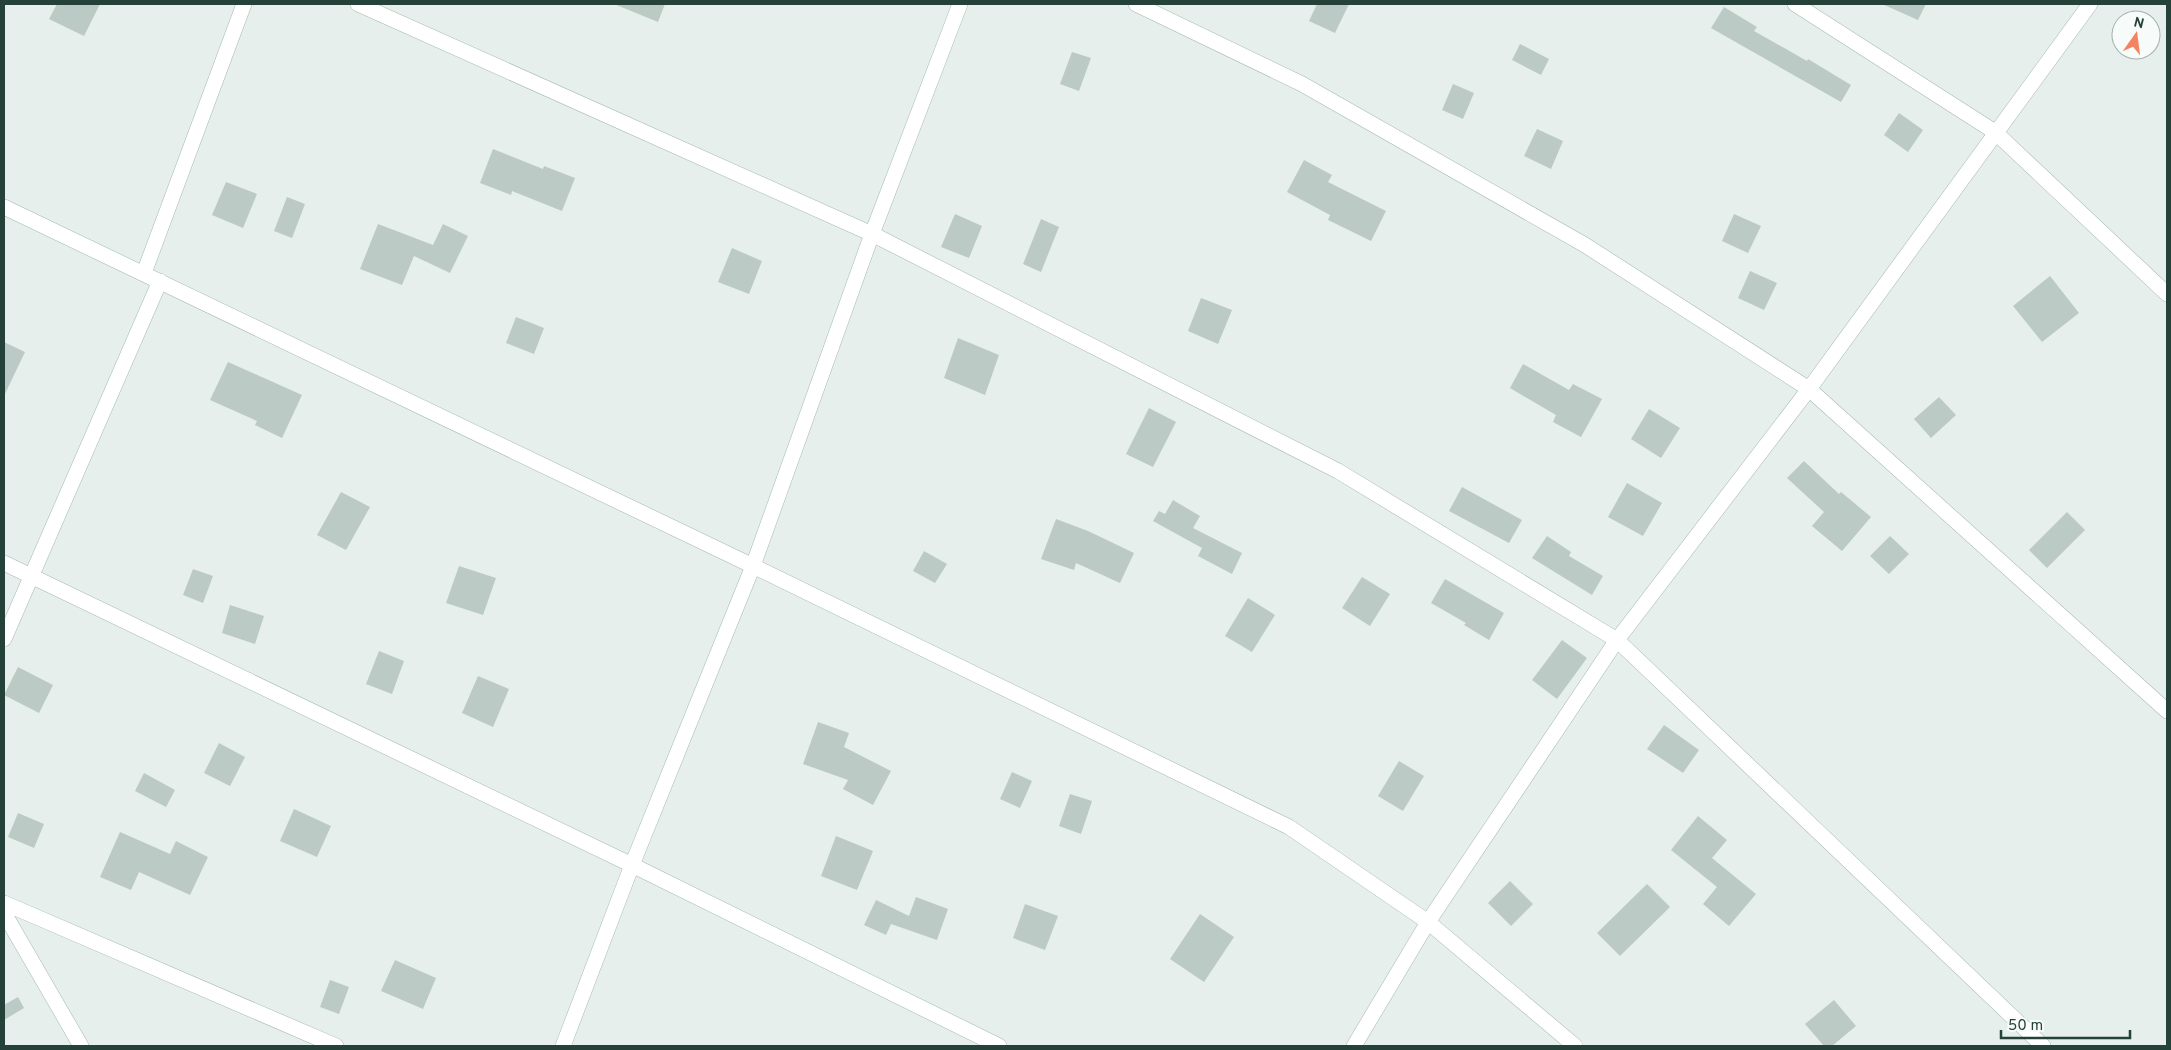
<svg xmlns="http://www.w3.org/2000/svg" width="2171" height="1050" font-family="Overpass,sans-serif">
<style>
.building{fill:#bbcac4}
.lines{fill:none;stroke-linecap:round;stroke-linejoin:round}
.minor-casing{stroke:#a8b8b2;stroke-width:16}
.minor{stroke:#fff;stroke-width:15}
</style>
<rect width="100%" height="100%" fill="#e6efeb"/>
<path class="building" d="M57,4H100L84,36L49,19Z
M614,4H665L658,22Z
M1317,4H1349L1335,33L1309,21Z
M1882,4H1926L1918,20Z
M1724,7L1757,27L1754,31L1807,61L1808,59L1851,85L1841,102L1711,28Z
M1520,44L1549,59L1541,75L1512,60Z
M1072,52L1091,58L1079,91L1060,84Z
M1453,84L1474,93L1463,119L1442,110Z
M1899,113L1923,130L1908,152L1884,135Z
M1537,129L1563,141L1551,169L1524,156Z
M493,149L543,169L544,166L575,178L562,211L512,191L511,195L480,183Z
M1304,160L1332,175L1328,182L1386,211L1371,241L1328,220L1330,215L1287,192Z
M226,182L257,194L243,228L212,215Z
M287,197L305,204L292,238L274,231Z
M955,214L982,226L969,258L941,247Z
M1734,214L1761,226L1748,253L1722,241Z
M1041,219L1059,227L1041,272L1023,264Z
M378,224L433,245L443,224L468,236L450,273L414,256L402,285L360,269Z
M732,248L762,261L749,294L718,282Z
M1750,271L1777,283L1764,310L1738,298Z
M2050,276L2079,313L2042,342L2013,306Z
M1201,298L1232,310L1218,344L1188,331Z
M516,317L544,328L534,354L506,343Z
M958,338L999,355L985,395L944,378Z
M4,342L25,352L4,396Z
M228,362L302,395L282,438L255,425L257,421L210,400Z
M1523,364L1569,390L1573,384L1602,399L1581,437L1553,422L1556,415L1510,388Z
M1939,397L1956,415L1931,438L1914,419Z
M1149,408L1176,422L1153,467L1126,454Z
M1649,409L1680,428L1661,458L1631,439Z
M1804,461L1839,494L1841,492L1871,517L1842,551L1812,526L1824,512L1787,478Z
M1627,483L1662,503L1643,536L1608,517Z
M1462,487L1522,520L1509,543L1449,511Z
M341,492L370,507L346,550L317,535Z
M1173,500L1200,516L1193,528L1242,553L1232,574L1198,556L1202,548L1153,521L1159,511L1165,514Z
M2067,512L2085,530L2047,568L2029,550Z
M1056,519L1088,531L1134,553L1120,583L1076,563L1074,570L1041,559Z
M1547,536L1571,552L1569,556L1603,576L1592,595L1532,558Z
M1890,536L1909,554L1889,574L1870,556Z
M924,551L947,564L935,583L913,571Z
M459,566L496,578L483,615L446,603Z
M193,569L213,576L203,603L183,595Z
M1362,577L1390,594L1370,626L1342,608Z
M1445,579L1504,613L1489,640L1464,625L1466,623L1431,603Z
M1248,598L1275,615L1252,652L1225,636Z
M230,605L264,616L255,644L222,633Z
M1562,640L1587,658L1557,699L1532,680Z
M379,651L404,661L392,694L366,684Z
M18,667L53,685L39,713L4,695Z
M478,676L509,689L493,727L462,713Z
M818,722L849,733L844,747L891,771L873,805L843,789L848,780L803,764Z
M1664,725L1699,750L1683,773L1647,749Z
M219,743L245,757L230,786L204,773Z
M1399,761L1424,776L1403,811L1378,796Z
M1012,772L1032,781L1020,808L1000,799Z
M144,773L175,790L166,807L135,791Z
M1070,794L1092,801L1081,834L1059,826Z
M294,809L331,826L317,857L280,841Z
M18,813L44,824L34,848L8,837Z
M1698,816L1727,840L1712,858L1756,894L1729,926L1703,904L1717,887L1671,850Z
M120,832L170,854L176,841L208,857L190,895L139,872L131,890L100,877Z
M836,836L873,851L857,890L821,876Z
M1510,881L1533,904L1511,926L1488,903Z
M1647,884L1670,907L1620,956L1597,933Z
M916,897L948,909L937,940L891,924L886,935L864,925L876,900L909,916Z
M1025,904L1058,916L1045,950L1013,938Z
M1200,914L1234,937L1204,982L1170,959Z
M395,960L436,978L423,1009L381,991Z
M330,980L349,987L339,1014L320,1007Z
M18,997L24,1008L4,1020V1005Z
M1834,1000L1856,1026L1832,1046H1824L1805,1024Z"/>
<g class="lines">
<g class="minor-casing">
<path id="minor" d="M358,4L872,234L1338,471L1617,640L2043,1046
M1136,4L1302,84L1585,245L1809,389L2167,711
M1795,4L1995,132L2167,294
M4,207L753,566L1289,827L1428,922L1575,1046
M144,273L244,4
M4,563L632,865L999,1046
M4,639L160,281
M4,903L336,1046
M4,913L81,1046
M563,1046L632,865L753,566L872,234L960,4
M1354,1046L1428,922L1617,640L1809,389L2090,4"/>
</g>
<use href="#minor" class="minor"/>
</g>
<rect width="2171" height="1050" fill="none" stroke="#24423a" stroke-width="10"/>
<g transform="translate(2136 35) rotate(14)"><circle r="24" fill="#f7fbf9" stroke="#a3b1ad"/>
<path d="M0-4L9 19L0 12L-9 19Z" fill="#f4845f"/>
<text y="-8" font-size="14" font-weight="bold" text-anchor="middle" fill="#24423a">N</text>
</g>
<path d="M2001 1030v8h129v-8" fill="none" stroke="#24423a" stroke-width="2.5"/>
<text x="2008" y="1030" font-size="15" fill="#24423a" stroke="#f7fbf9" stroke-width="4" paint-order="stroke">50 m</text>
</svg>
